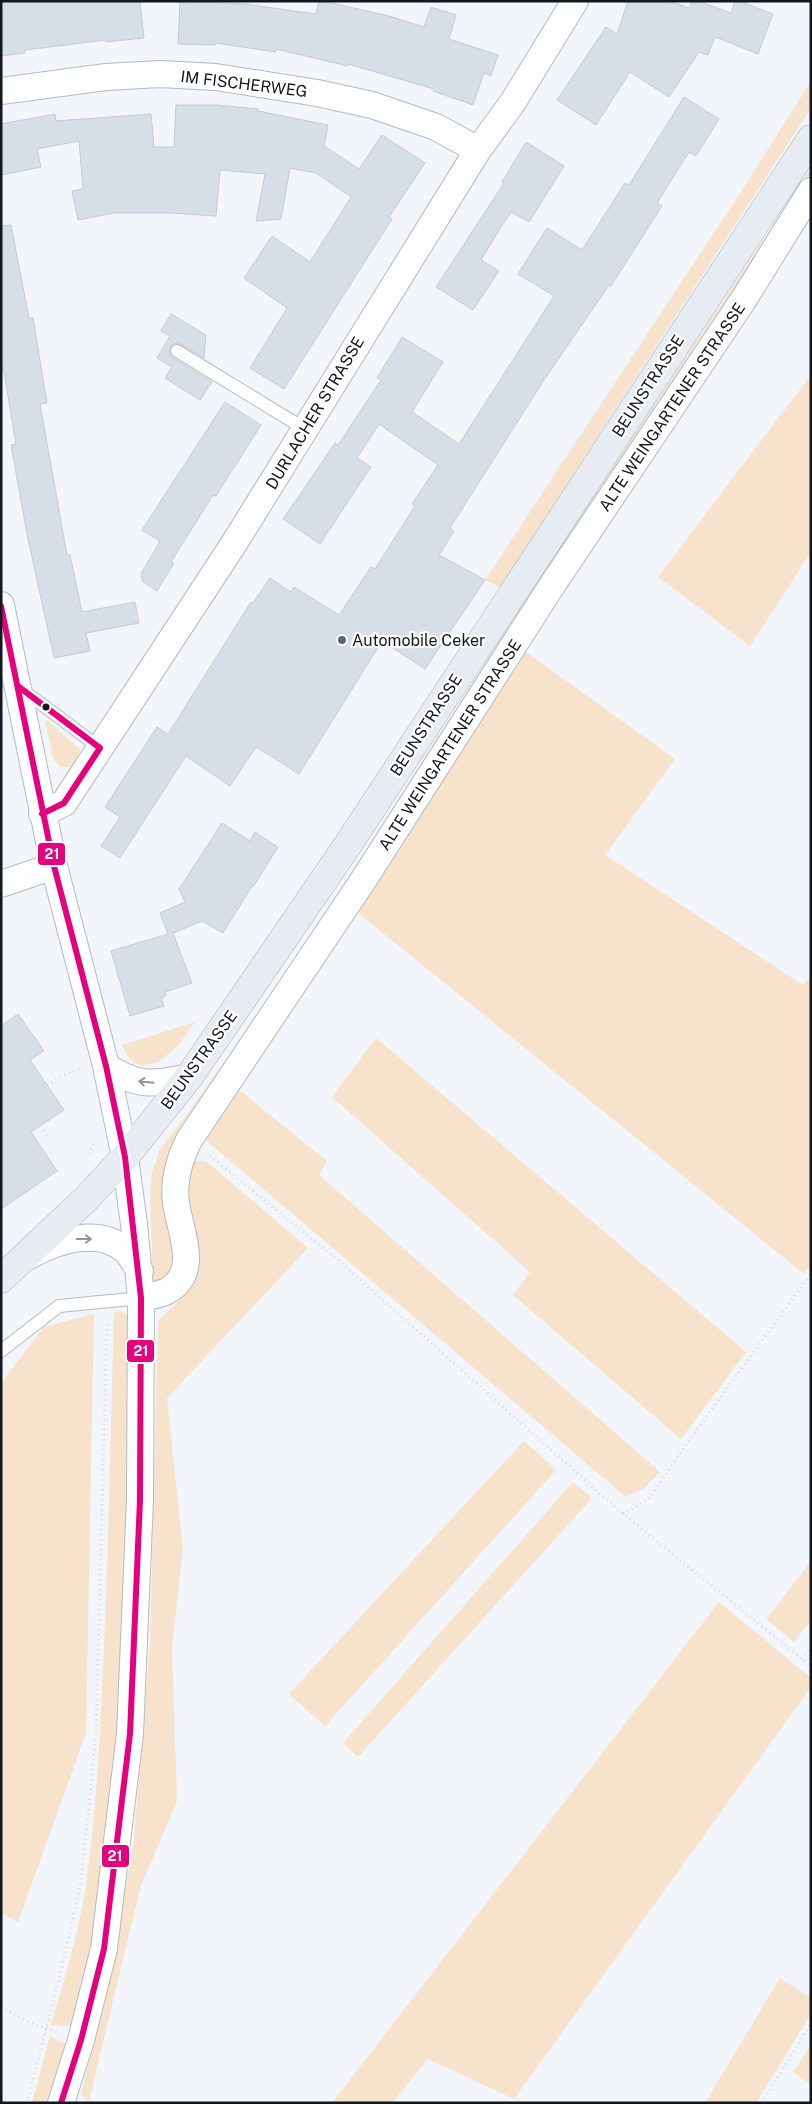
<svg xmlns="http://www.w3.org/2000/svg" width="812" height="2104" font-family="'Public Sans',sans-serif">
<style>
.green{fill:#f7e2cb}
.building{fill:#d6dee8;stroke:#c7cbd1}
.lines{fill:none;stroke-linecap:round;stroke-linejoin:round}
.service-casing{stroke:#b6bac0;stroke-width:14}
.minor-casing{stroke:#b6bac0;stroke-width:28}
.primary-casing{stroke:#a7b0bc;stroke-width:29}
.path{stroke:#d9dbdc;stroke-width:3;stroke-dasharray:1 4;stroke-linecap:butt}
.service{stroke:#fdfefe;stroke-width:12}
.minor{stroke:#fdfefe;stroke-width:26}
.primary{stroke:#e7ecf2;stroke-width:28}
.bus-1-casing{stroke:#fff;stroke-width:10}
.bus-1{stroke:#e5007d;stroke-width:6}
.oneway{stroke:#93969a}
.poi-dot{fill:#60656c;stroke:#fff;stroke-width:2}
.bus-dot{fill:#12181f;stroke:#fff;stroke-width:2}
.labels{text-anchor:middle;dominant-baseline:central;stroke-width:4.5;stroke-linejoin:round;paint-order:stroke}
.street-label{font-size:16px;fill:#12181f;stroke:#fff}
.poi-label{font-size:16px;fill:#12181f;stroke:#fff;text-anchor:start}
.line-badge{stroke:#fff;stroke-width:2}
.badge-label{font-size:14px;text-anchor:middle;font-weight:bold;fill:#fff}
</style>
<rect width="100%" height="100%" fill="#f2f5fa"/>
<path class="green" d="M811,81V108L500,587L485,580L748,181Z
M811,168V184L181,1141L178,1263L159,1283L153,1281L150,1198L152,1173L159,1151L197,1101L292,965L537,582Z
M811,375V552L750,646L658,577Z
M523,650L675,759L605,855L803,985L811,976V1265L804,1274L357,912Z
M47,720L81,750L76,760L70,767H61L54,761L45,722Z
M195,1022L177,1047L158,1062L141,1066L130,1060L122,1045Z
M376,1038L746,1352L681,1439L513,1295L530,1272L332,1097Z
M238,1089L327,1161L319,1175L660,1472L644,1488L626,1497L201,1136Z
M192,1160L207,1162L308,1248L167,1398L183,1549L172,1647L177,1801L140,1888L89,2101L81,2096L100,2014L133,1848L150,1644L158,1321C169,1311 194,1287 198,1274C209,1236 170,1196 192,1160Z
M121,1311L131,1316L129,1525L112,1809L102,1887L86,1968L72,2026L51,2025C64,1980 79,1933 86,1886C98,1800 101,1713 105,1626C109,1522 111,1417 114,1313Z
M94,1314L86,1733L18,1922L1,1913V1383L44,1327Z
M524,1441L556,1470L325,1726L289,1694Z
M573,1482L592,1498L358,1757L343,1743Z
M811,1561V1620L794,1642L766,1619Z
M719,1602L811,1678V1687L514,2099L428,2059L392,2103H332Z
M780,1978L811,1998V2014L756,2103H705Z
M50,2036L66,2045L50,2103H32Z
M811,2045V2084L793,2072Z"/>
<path class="building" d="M1,1H140L144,38L106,42V40L25,50V53L1,56Z
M180,1L245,4L316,14L319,1H323L389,16L424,27L431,7L456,15L449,39L498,55L491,76L484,73L473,105L433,91L434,89L348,64V66L276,49V52L215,43V45L178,44Z
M628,1H669L689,8L692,1H698L731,13L735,1H739L773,14L758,54L715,37L708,55L699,52L669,97L630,72L596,125L557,100L606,27L617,34Z
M684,97L719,119L696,156L689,152L657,203L662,206L611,286L609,285L544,380L450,528L454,531L439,555L485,580L425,669L382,641L299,774L256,747L230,786L186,756L120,858L101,846L120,817L105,807L157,727L168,734L251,602L253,603L270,578L291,592L294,587L339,615L371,567L375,569L415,506L412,504L438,465L379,424L357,458L371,467L320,544L283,519L335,443L338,445L381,380L377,378L402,337L443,362L412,412L459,444L554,296L518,274L547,228L582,250L625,183L629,185Z
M176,105H217L258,109V111L328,125L324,146L359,169L382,135L425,163L389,217L392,219L284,389L250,368L287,308L244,278L272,236L310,262L351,197L316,173L290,168L281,219L256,221L265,174L220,170L216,216L170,213H114L78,220L72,191L83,189L79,141L37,149L41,167L1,175V124L55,114L56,121L151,114L154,147H174Z
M526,142L564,166L529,222L511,212L500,229L481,260L499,271L473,310L436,287L504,183L502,182Z
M11,225L29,318H33L47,403L40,404L67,555H70L82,612L135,602L139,623L86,633L90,651L54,658L27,534L11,445L16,444L1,354V226Z
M171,314L206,335L204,358L178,343L173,344L169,350L173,358L212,382L200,400L165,378L172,367L157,358L170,336L161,331Z
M225,402L261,425L216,496L213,495L171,562L174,563L157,591L143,582L141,574L160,541L142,530Z
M222,823L250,841L255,832L278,847L253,887L252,886L223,933L202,921L173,933L192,983L165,992L166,996L161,998L164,1006L130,1016L111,951L168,934L160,913L185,902L179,889Z
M18,1014L44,1051L30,1060L64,1110L31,1132L57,1171L1,1209V1026Z"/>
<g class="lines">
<g class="service-casing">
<path id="service" d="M177,351L305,429
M20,688L100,748
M1,1351L59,1306L141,1298"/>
</g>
<g class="minor-casing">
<path id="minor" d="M1,91L106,77L160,74L216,77L317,93L372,105L436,127L478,150
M1,605L54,866L106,1066L125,1157L134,1224L141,1298L140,1500L130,1734L104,1949L81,2040L61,2103
M42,814L64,803L235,542L478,150L513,102L575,1
M1,884L54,866
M106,1066C137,1087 154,1085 189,1077
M29,1256C56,1241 99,1226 126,1251C131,1256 135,1264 140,1271
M141,1298C149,1296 160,1295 167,1291C201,1272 180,1232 176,1203C173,1181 179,1160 189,1140L364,879L551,587L744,299L811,191"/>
</g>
<g class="primary-casing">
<path id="primary" d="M1,1279L86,1199L125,1157L189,1077L347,846L811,139"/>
</g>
<path class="path" d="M6,1077L48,1137
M1,1115L63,1075L80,1069
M89,1154L94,1142
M210,1156L339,1261L623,1514L811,1666
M623,1514L650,1498L687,1443L811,1274
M802,1659L811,1647
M1,2007L33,2024L58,2032
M27,2103L61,1971L80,1886L89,1807L96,1734L107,1321
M762,2103L811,2023"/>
<use href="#service" class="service"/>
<use href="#minor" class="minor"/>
<use href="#primary" class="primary"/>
<g class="bus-1-casing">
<path id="bus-1" d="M1,606L54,866L106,1066L125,1157L141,1298L140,1500L130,1734L104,1949L81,2040L61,2103
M19,687L100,748L64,803L42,814"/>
</g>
<use href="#bus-1" class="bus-1"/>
</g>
<defs><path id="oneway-shaft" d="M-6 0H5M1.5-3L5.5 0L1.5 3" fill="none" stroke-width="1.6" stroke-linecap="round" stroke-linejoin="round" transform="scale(1.25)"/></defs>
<g class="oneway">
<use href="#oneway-shaft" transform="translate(146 1082) rotate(-174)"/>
<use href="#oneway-shaft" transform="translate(84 1239)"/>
</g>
<circle class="poi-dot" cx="342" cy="640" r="5"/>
<circle class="bus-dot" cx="46" cy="707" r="4.5"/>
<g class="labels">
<g class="street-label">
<text transform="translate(244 84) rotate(7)">IM FISCHERWEG</text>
<text transform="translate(648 386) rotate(-57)">BEUNSTRASSE</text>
<text transform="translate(672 407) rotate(-56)">ALTE WEINGARTENER STRASSE</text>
<text transform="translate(315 413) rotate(-59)">DURLACHER STRASSE</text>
<text transform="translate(426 725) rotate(-57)">BEUNSTRASSE</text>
<text transform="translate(450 745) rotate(-57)">ALTE WEINGARTENER STRASSE</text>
<text transform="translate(199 1060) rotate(-54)">BEUNSTRASSE</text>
</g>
<g class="poi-label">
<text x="352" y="640">Automobile Ceker</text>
</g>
</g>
<g class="line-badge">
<rect x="37" y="842" width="29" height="24" rx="5" fill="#e5007d"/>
<rect x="126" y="1339" width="29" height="24" rx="5" fill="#e5007d"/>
<rect x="101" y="1844" width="29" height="24" rx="5" fill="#e5007d"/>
</g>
<g class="badge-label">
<text x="52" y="859">21</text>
<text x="141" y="1356">21</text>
<text x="115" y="1861">21</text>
</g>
<rect width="812" height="2104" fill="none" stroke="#12181f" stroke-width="5"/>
</svg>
